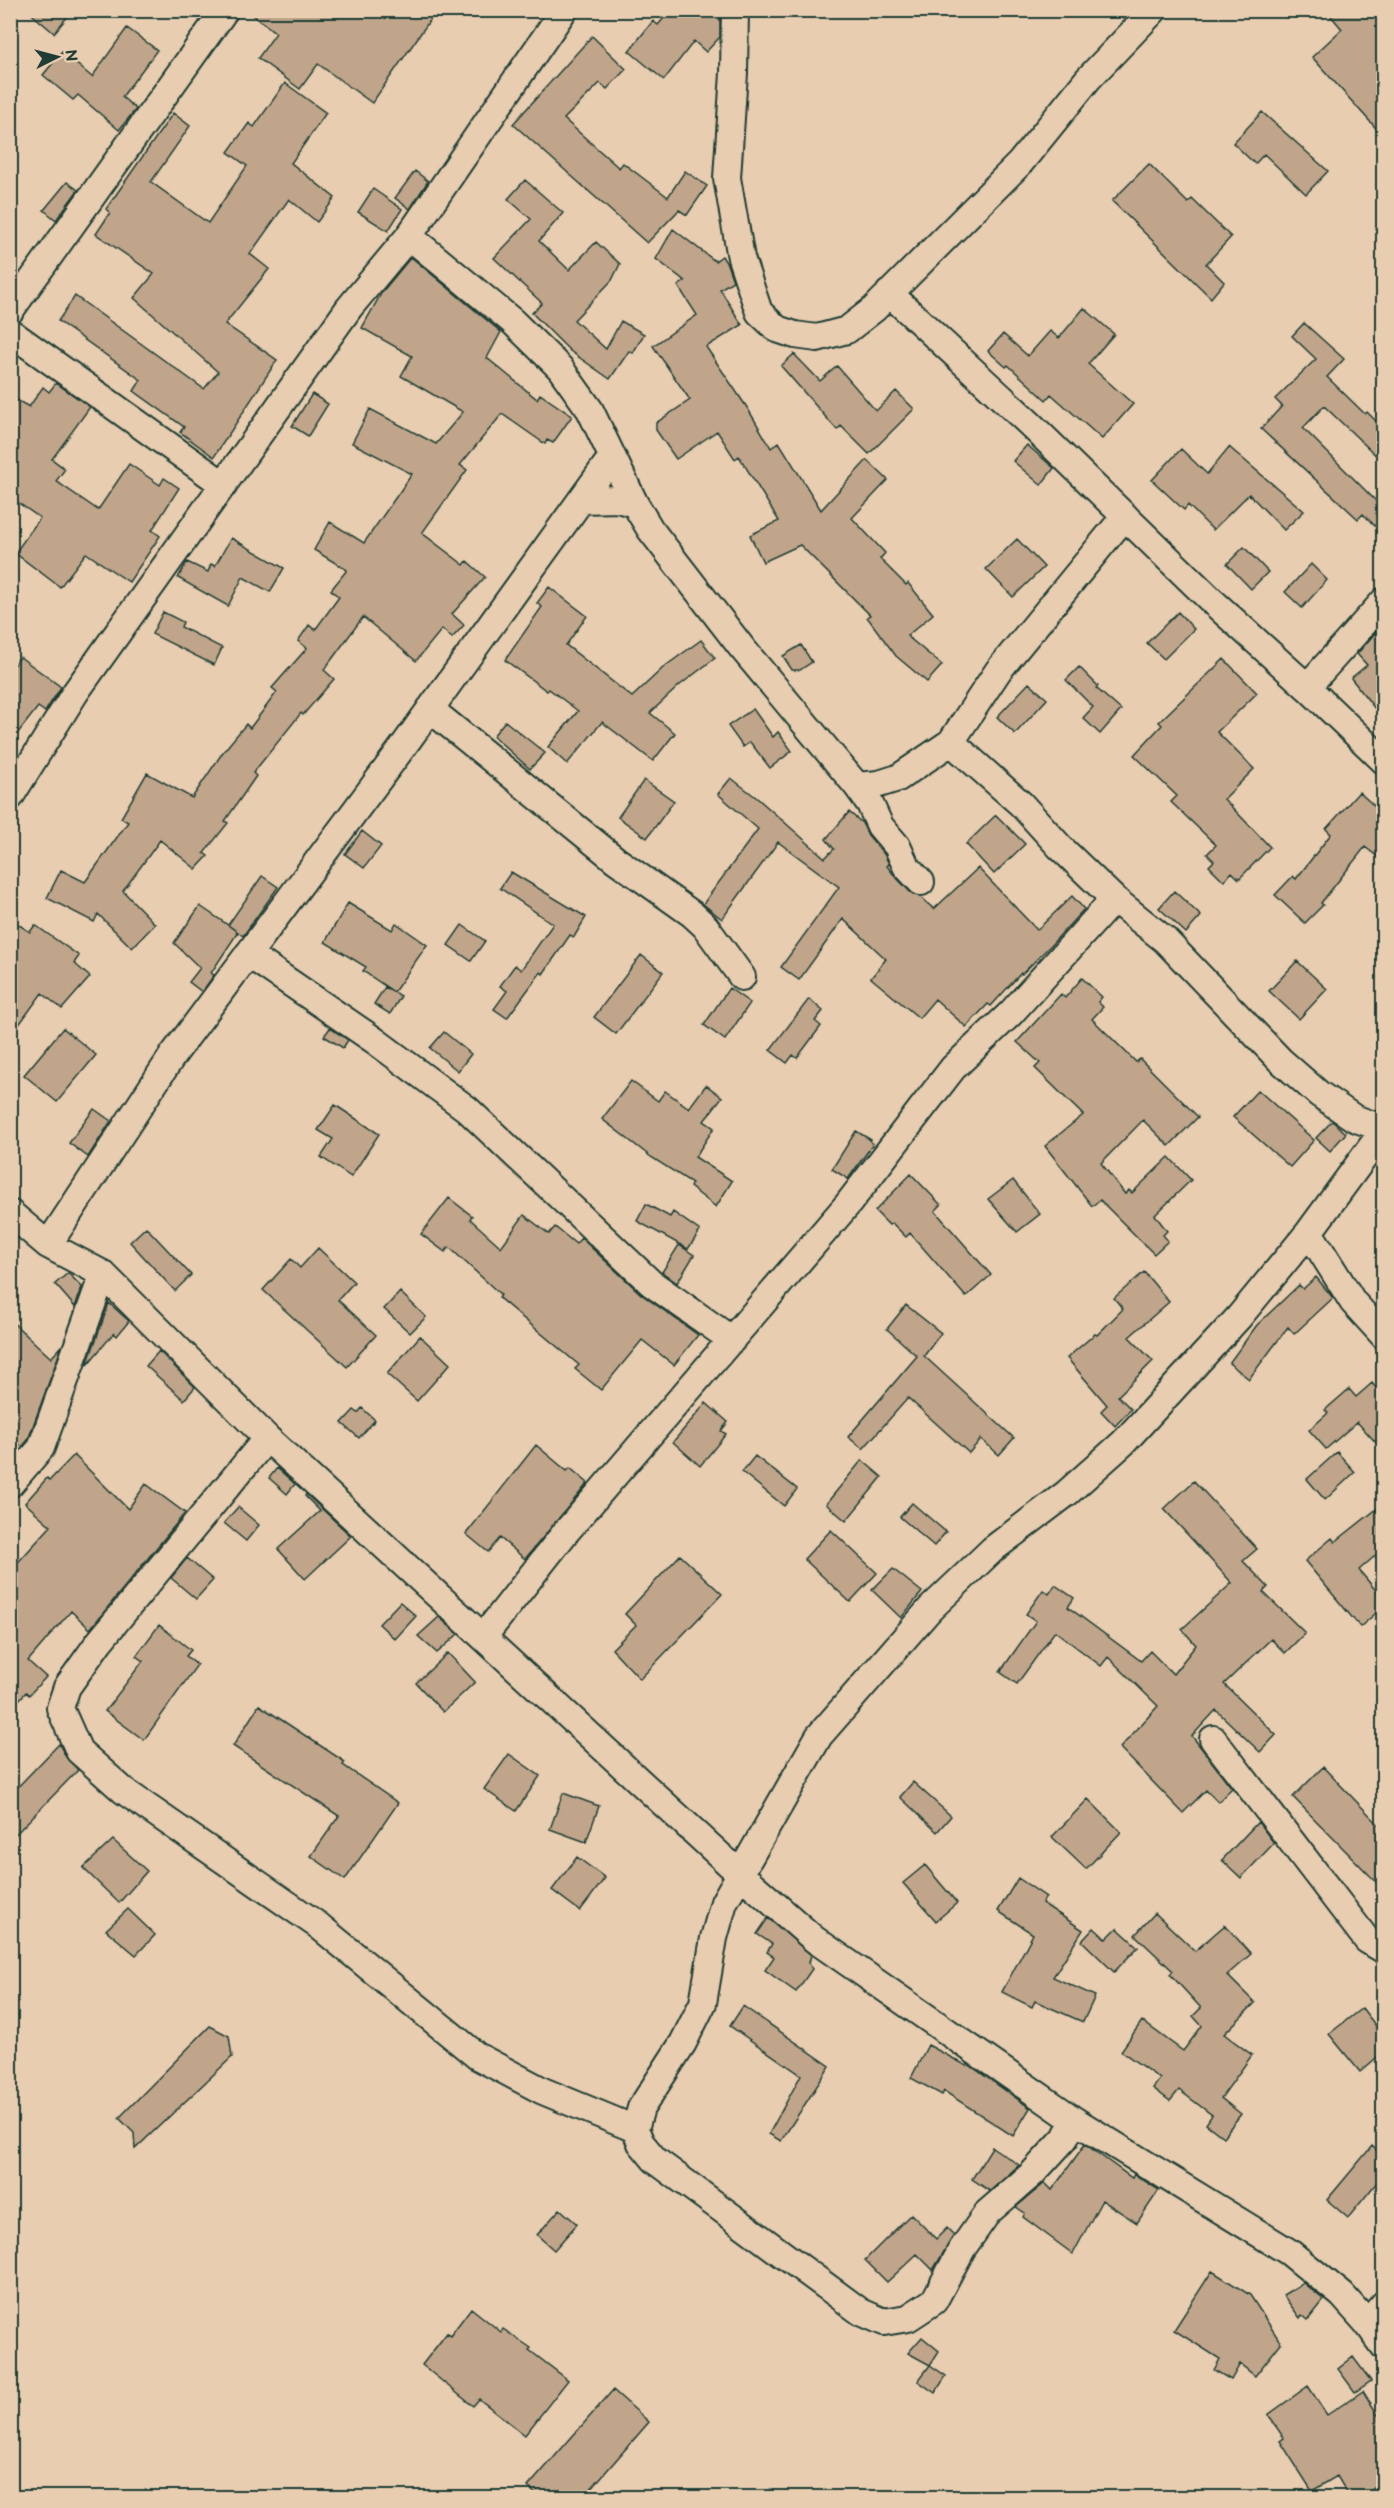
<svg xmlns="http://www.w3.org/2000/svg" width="1394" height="2508" font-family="'Balsamiq Sans',sans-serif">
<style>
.building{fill:#c0a58a;stroke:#1f3d34;stroke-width:1.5}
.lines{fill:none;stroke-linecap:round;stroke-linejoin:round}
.minor-casing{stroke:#1f3d34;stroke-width:30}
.minor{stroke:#e8cdb0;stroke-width:26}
</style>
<rect width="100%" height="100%" fill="#e8cdb0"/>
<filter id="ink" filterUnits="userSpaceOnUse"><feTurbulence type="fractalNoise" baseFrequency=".0167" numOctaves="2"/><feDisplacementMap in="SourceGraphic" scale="12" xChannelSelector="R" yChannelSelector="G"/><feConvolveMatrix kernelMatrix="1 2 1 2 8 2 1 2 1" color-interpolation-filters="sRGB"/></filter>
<g filter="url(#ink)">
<path class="building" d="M27,10H73L54,33Z
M246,10H437L372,103L318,64L300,89L258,58L276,33Z
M671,10H714L720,16V37L706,52L694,41L664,80L629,51L653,21L658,25Z
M1326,10H1383V136L1312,57L1342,29Z
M127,28L157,50L122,97L136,109L119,130L78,95L73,100L43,75L62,52L92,77Z
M592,36L626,69L607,89L600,83L564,119L619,168L623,163L668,197L685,171L707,186L687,215L679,210L647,243L513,124Z
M285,83L326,113L291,163L335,198L317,222L289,199L250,254L269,269L225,324L277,360L214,457L180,432L184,427L134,391L141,380L58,321L75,296L204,389L218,372L134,298L154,274L96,234L110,213L106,209L173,113L190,126L151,182L208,223L247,166L228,152L249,123L254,127Z
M1262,112L1328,171L1306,194L1264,154L1255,164L1233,143Z
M1149,164L1188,203L1192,199L1231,237L1206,264L1224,282L1211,298L1112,201Z
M415,171L428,181L410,209L395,198Z
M525,180L563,213L539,241L569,270L596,242L620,264L612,280L574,320L606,349L621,321L644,334L633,353L629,351L610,379L570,351L532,313L542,303L494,258L531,219L508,199Z
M67,182L78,190L56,220L44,210Z
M373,189L402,209L388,231L358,212Z
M673,229L715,261L722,256L727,264L733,281L720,289L742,325L706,347L748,409L771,448L779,442L821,510L867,460L888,480L852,518L885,553L880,559L906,585L908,583L933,614L907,636L942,665L927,682L896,656L867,617L870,615L800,545L763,562L750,535L779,521L739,456L735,459L717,431L676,459L656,430V423L690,400L653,346L697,315L678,286L685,281L656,259Z
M411,257L501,332L487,358L537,399L540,394L572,416L553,443L547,440L545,444L502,414L460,465L467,470L422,533L464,565L467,561L485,577L452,614L464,625L452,638L442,629L416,661L363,617L324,670L334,679L303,715L301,713L253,773L256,776L225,821L228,823L204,853L208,856L196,869L160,840L123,891L155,924L132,948L98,914L94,922L47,898L61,870L85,882L128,822L121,818L147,773L192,798L223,752L246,724L250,728L277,692L272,688L307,648L298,641L309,625L315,630L339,597L331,590L347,570L314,550L330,522L364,543L412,474L352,443L370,409L436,444L463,412L401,376L412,356L362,328L382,292Z
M1084,308L1114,334L1088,364L1133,404L1102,439L1051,394L1046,400L1008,365L1006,367L988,351L1003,334L1028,356L1050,331L1059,338Z
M1304,323L1344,359L1327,377L1365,414L1367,412L1383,428V462L1324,406L1303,428L1383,508V534L1363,514L1358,519L1261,429L1282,406L1275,399L1316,359L1292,336Z
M794,354L820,381L837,366L876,411L896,391L914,409L869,454L841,426L837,430L781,366Z
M56,383L90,407L52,459L65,469L56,481L98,510L129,464L160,485L164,478L179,488L152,530L160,536L129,582L86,553L60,587L15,553L40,518L10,497V396L29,407L43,387L49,392Z
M312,394L328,404L308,436L292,426Z
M1027,445L1054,468L1041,485L1013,461Z
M1229,447L1304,511L1284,530L1249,494L1213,530L1188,505L1184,510L1152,480L1181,449L1207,474Z
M231,538L284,568L270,592L243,577L228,606L178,578L187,562L208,572L211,564L215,566Z
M1017,539L1044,567L1013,597L986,569Z
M1244,547L1268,572L1251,589L1227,564Z
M1311,564L1327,580L1302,608L1285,592Z
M549,587L587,616L566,645L632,697L664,667L701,640L715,658L680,685L650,713L675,733L653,761L602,722L567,764L548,747L578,711L549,689L547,691L505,660L542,607L537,603Z
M163,612L183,622L181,627L222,648L214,665L152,634Z
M1178,612L1194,629L1164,659L1147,643Z
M1376,632L1383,641V719L1351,678L1367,665L1357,654Z
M801,645L812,662L800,670H792L783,656Z
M20,657L61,687L45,712L38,707L10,743V670Z
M1224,659L1257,693L1217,732L1254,769L1224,799L1270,847L1239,879L1232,872L1224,881L1209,866L1214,861L1207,854L1216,845L1171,802L1177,796L1134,755L1162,725L1159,722Z
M1079,667L1098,686L1096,688L1121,710L1100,734L1083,718L1093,707L1066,680Z
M1029,683L1047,699L1015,734L997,717Z
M753,709L773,737L778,732L792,751L770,768L750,742L743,747L728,726Z
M505,721L545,753L530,769L493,736Z
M731,778L757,798L825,858L834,849L826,839L849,812L862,823L868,835L884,854L889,864L887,866L895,876L910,892L920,897L934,909L978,868L1037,930L1072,896L1084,909L1051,945L1022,974L1021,973L991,1006L988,1004L966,1027L935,999L919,1018L871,978L886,959L843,919L799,980L781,967L839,887L778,842L722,919L703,904L758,829L718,794Z
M644,780L674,801L647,838L618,817Z
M1359,792L1383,814V861L1365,847L1321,903L1323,905L1305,923L1275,895L1293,876L1296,879L1331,834L1326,829Z
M996,815L1025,844L994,874L966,844Z
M362,831L381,846L364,868L345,854Z
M511,872L586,917L574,937L570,935L543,974L541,972L507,1018L494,1009L507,991L500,986L515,965L521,970L553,924L500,888Z
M262,876L278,887L243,936L228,925Z
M1174,891L1201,916L1186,933L1159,908Z
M348,903L392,930L396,923L427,945L394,992L363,971L366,967L325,942Z
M200,906L238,932L211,973L214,975L202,992L189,982L200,968L174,943Z
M10,919L30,932L35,925L79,956L74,963L90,977L62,1009L42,993L10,1037Z
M462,925L485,941L471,961L448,945Z
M641,955L663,972L616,1034L594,1017Z
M1297,961L1327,989L1299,1019L1269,991Z
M1082,978L1102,997L1098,1002L1103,1007L1092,1019L1136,1062L1140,1059L1198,1117L1169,1146L1143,1120L1101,1163L1125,1194L1129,1190L1132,1193L1169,1157L1191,1180L1155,1215L1167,1231L1163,1235L1168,1241L1154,1254L1100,1200L1092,1206L1045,1146L1083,1115L1035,1068L1040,1063L1017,1042L1061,994L1065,998Z
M385,987L401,996L390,1014L374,1004Z
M729,988L750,1003L725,1040L704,1025Z
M809,999L823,1011L815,1021L821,1026L797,1058L793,1055L787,1063L770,1050Z
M63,1028L96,1055L57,1102L24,1075Z
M330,1028L348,1040L343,1048L324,1036Z
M444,1032L471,1054L458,1071L430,1048Z
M631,1081L658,1101L665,1091L689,1108L706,1085L722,1097L704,1121L714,1128L695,1157L732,1181L716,1207L690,1187L692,1183L651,1157L602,1119Z
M1258,1090L1314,1140L1290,1167L1233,1117Z
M335,1105L379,1134L351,1177L321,1157L333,1139L318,1130Z
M94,1109L111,1121L88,1157L69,1143Z
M1332,1121L1346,1133L1330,1151L1316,1138Z
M856,1131L871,1140L870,1141L873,1144L848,1179L832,1169Z
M911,1174L941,1205L935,1211L991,1275L966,1297L910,1233L906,1237L892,1223L889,1225L875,1211Z
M1013,1180L1040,1214L1017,1232L988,1199Z
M449,1198L472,1216L470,1219L501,1247L524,1215L549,1234L555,1227L576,1244L581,1238L641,1294L698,1335L674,1365L642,1340L601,1390L575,1369L579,1365L499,1298L501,1295L449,1247L445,1252L421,1234Z
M646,1204L670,1217L673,1212L700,1231L688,1249L637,1221Z
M146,1227L191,1275L175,1291L130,1242Z
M679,1245L694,1255L677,1283L662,1272Z
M318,1248L354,1282L338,1300L376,1335L347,1367L263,1290L291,1259L300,1268Z
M1144,1272L1169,1302L1129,1337L1153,1361L1118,1396L1131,1409L1115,1426L1101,1411L1107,1405L1067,1358L1095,1334L1097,1335L1123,1309L1114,1298Z
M68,1273L82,1287L75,1307L55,1284Z
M1316,1277L1333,1298L1294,1334L1288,1327L1249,1379L1229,1363L1257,1325L1299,1285L1303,1289Z
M400,1292L426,1317L410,1333L384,1309Z
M109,1303L129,1321L117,1336L114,1333L87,1365Z
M906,1305L941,1333L924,1356L1014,1438L999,1455L981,1439L969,1453L908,1398L863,1449L848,1437L917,1356L887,1329Z
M10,1320L51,1358L62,1346L28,1440L22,1447L10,1436Z
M420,1336L450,1364L417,1401L387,1374Z
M159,1351L195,1387L184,1400L146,1366Z
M1372,1383L1383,1396V1450L1357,1422L1326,1449L1309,1430L1328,1413L1325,1410L1349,1389L1356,1397Z
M706,1403L728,1422L721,1431L726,1434L700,1466L673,1442Z
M362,1408L375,1420L359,1438L342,1423L354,1410L358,1413Z
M536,1445L567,1471L570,1468L588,1483L525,1559L500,1538L488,1552L466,1534Z
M1337,1452L1355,1472L1325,1500L1307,1479Z
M74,1455L128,1509L146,1484L185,1513L90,1629L71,1611L28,1661L46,1677L29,1695L26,1692L10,1710V1571L51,1526L25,1503L47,1478L50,1480Z
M755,1456L797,1489L784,1506L742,1472Z
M862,1460L882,1477L846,1521L826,1504Z
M277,1468L295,1484L287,1494L269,1478Z
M1194,1481L1257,1549L1243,1561L1268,1587L1263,1592L1305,1633L1285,1653L1271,1639L1224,1684L1276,1735L1260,1752L1216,1710L1192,1736L1232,1788L1218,1802L1206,1790L1183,1813L1120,1748L1158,1706L1108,1657L1101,1666L1055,1631L1017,1684L1000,1672L1036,1621L1026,1614L1043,1590L1049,1594L1055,1585L1074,1598L1068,1607L1141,1661L1150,1651L1173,1674L1196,1645L1182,1629L1232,1583L1164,1509Z
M306,1494L351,1536L305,1579L278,1549L320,1511L305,1496Z
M912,1503L946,1532L934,1546L900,1517Z
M1383,1504V1549L1359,1570L1383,1599V1607L1360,1627L1305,1561L1332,1538L1335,1542Z
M238,1507L259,1525L246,1541L224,1523Z
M831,1530L877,1573L850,1602L804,1559Z
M680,1555L722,1594L640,1679L612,1649L636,1625L625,1614Z
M187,1558L213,1580L196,1599L171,1578Z
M893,1569L922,1592L901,1618L872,1590Z
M400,1602L416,1616L395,1639L379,1624Z
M439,1617L458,1634L437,1653L418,1636Z
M159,1625L191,1650L186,1656L197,1665L144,1740L105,1711L143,1661L136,1656Z
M448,1653L475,1682L443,1712L416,1683Z
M259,1705L345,1762L343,1765L398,1803L345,1880L311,1856L339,1816L233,1746Z
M59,1744L66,1757L78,1770L10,1840V1795Z
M509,1754L540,1776L516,1811L484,1789Z
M1323,1767L1383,1829V1889L1293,1797Z
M913,1782L951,1816L937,1832L900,1797Z
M563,1793L599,1806L586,1842L550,1829Z
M1088,1799L1121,1832L1086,1869L1052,1837Z
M1258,1822L1274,1843L1241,1878L1222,1860Z
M113,1840L147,1871L119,1903L83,1868Z
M577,1857L605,1878L580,1911L552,1890Z
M925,1865L957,1903L936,1921L903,1883Z
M1018,1878L1046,1897L1042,1903L1083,1930L1053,1977L1095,1996L1083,2022L1035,2001L1032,2007L1002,1992L1033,1934L998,1911Z
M128,1909L155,1935L136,1955L106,1930Z
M1155,1913L1195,1951L1225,1925L1251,1954L1227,1975L1255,2003L1224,2034L1252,2055L1221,2098L1241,2114L1223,2137L1206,2124L1212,2115L1179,2090L1170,2101L1153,2088L1160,2079L1121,2051L1142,2021L1183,2051L1202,2026L1193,2016L1201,2008L1170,1974L1173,1971L1135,1935Z
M768,1918L811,1955L809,1963L812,1969L796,1992L765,1970L774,1957L767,1952L772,1944L757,1934Z
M1094,1928L1106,1939L1117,1928L1138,1947L1114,1972L1082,1941Z
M743,2006L830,2066L781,2141L769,2134L801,2075L730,2026Z
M1362,2008L1383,2035V2052L1360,2072L1329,2034Z
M210,2026L229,2036L232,2057L135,2149L134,2133L119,2118Z
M928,2045L967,2066L968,2064L1030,2108L1013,2136L944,2091L942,2095L911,2078Z
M1085,2144L1132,2178L1134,2174L1159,2190L1137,2223L1102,2200L1073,2254L1023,2217L1025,2213L1016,2207L1045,2183L1052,2190Z
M1372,2146L1383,2156V2175L1348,2218L1327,2200Z
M992,2147L1019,2165L990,2191L972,2179Z
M560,2209L577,2224L554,2250L537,2235Z
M911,2214L936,2239L947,2228L954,2235L933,2270L917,2254L887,2282L865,2260Z
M1212,2271L1250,2295L1281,2343L1255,2376L1240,2364L1231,2380L1214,2370L1220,2359L1174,2330Z
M1303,2283L1324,2300L1308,2320L1302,2315L1300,2318L1283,2295Z
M471,2308L501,2332L503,2329L531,2348L529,2350L568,2380L525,2435L479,2399L473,2406L422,2365L447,2333L450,2336Z
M922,2337L939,2351L930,2365L908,2353Z
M1353,2357L1371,2381L1355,2392L1338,2369Z
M930,2365L946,2376L935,2393L918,2381Z
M1308,2386L1327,2415L1363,2391L1383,2423V2482L1359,2498H1350L1337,2476L1312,2491L1280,2441L1284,2438L1268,2415Z
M613,2390L649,2422L583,2498H540L528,2487Z"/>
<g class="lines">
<g class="minor-casing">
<path id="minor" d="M735,10L734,73L727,178L741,258L759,312L777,329L795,335L817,338L847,330L874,309L1020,163L1088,79L1154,10
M409,236L512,321L560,368L590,410L635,504L650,529L742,648L857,786L879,784L898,778L951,742L998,671L1125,516
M889,293L1030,424L1213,602L1307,687L1384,761
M10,311L225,10
M10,332L224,485
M581,500L618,499L635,504
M1307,687L1384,601
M430,709L616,860L692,914L705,926L742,977
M951,742L1021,804L1060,847L1114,899L1165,940L1280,1060L1319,1094L1354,1118L1384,1129
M857,786L870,804L880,826L897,846L906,866L921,882
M10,797L75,693L349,308L409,236L564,10
M248,954L374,1040L467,1109L651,1283L732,1340
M10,1213L48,1245L103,1274L267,1438L739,1873L814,1939L1074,2120L1289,2252L1342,2295L1367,2323L1384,2346
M1309,1232L1353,1302L1384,1336
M48,1245L173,1055L405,744L612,457
M267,1438L99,1642L67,1687L60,1708L79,1751L124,1791L319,1926L477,2056L543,2091L635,2129
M10,1484L41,1448L103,1274
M484,1636L565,1533L848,1204L953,1068L1011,1013L1114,899
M1213,1739L1367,1940L1384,1950
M1074,2120L1065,2138L1032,2174L988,2212L962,2249L934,2301L908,2318L884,2322L861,2312L655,2160L641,2143L635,2129L641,2108L683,2043L703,2003L714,1938L724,1902L819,1736L930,1609L993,1549L1067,1493L1123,1443L1239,1317L1309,1232L1384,1130
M1367,2323L1384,2304"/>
</g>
<use href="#minor" class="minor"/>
</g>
</g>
<rect width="1394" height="2508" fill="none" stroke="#e8cdb0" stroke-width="36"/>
<rect x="18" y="18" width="1358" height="2472" fill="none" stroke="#1f3d34" stroke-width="2" filter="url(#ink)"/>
<g transform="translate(57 57) rotate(84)" stroke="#e8cdb0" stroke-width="4.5" paint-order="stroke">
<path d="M0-4.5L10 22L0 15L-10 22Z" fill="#1f3d34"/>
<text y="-9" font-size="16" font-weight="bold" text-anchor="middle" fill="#1f3d34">N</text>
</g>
</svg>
